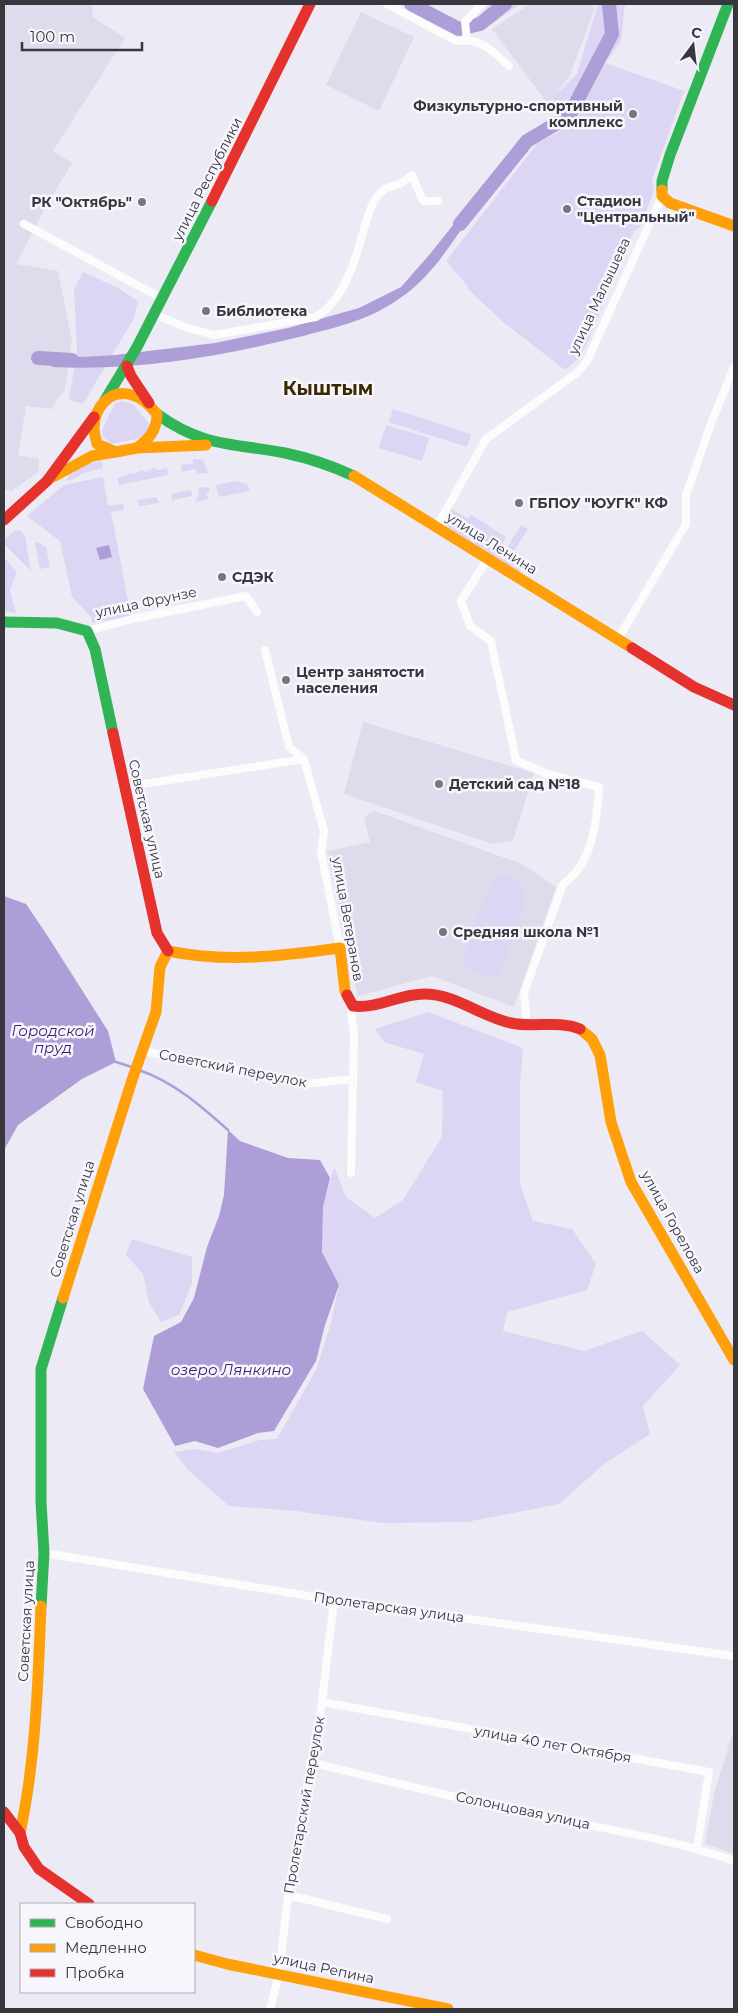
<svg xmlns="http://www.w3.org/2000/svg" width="738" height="2013" font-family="Montserrat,sans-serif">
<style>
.built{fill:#dedbec}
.green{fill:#dcd5f3}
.water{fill:#ad9ed7}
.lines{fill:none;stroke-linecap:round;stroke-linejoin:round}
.stream{stroke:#ad9ed7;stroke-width:2.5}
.river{stroke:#ad9ed7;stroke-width:14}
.street{stroke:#fcfcfd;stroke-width:8}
.fast{stroke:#30b455;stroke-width:11}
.slow{stroke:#ff9f0a;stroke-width:11}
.jam{stroke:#e5322d;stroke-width:11}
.poi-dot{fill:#77767d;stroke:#f7f6fc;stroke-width:2}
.labels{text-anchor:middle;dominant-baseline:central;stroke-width:5;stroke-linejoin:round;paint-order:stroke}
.poi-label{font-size:14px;font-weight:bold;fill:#38373d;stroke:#f7f6fc;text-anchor:start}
.street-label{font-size:14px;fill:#38373d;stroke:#f7f6fc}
.water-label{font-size:15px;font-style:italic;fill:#3e1b75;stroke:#f7f6fc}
.district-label{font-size:19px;font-weight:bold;fill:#3a2a01;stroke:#f7f6fc}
</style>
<rect width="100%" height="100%" fill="#eceaf4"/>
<path class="built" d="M4,4H92L93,17L125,38L53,151L72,163L46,206L16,264L58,271L72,341L65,389L51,409L26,406L18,455L39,459V471L12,491L4,489Z
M530,4H591L594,10L570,75L548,104L492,29Z
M361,12L414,37L379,111L326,85Z
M363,722L534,773L513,841L493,844L344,794Z
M375,811L522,864L556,887L514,1007L432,976L358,996L327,851L370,842L364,817Z
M733,1732H734V1854L705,1843L715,1790Z"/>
<path class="green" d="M490,4H520L489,26L482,13Z
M598,4H625L621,41L605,63L684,91L652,180L654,191L640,227L634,231L588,341L580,357L565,370L502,321L467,288L468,286L446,261L537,144L566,127L552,98L577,74Z
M83,272L116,287L138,301L134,318L83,404L69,400L77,351L74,289Z
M122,401L133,404L150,425L146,437L111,444L102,436L103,429L115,403Z
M393,409L471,434L467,447L389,422Z
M386,425L429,438L422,461L379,448Z
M193,459L203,460L208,473L197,474L196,469L182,472L181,465L193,463Z
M102,461L103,468L83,473L74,479L66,481C74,466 87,464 102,461Z
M153,468L159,470L167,468L168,475L119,485L117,478L125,476L129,473L135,474L141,470L146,472Z
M103,477L108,506L123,504L124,510L111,512L131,616L92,623L91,617L72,597L60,541L27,516L64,485Z
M236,481L247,484L250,491L219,497L216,485Z
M208,487L210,492L206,493L208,499L195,503L198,496L199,488Z
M191,490L192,496L172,500L171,494Z
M157,497L159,503L139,506L138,500Z
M450,508L468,519L471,515L506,537L501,546L517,556L520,573L446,526L444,520Z
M521,525L528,529L514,551L508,546Z
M16,530L21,531L25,536L31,571L4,544V539Z
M37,542L46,547L50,567L40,569L35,543Z
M4,557L17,572L10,590L16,613L4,611Z
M505,876C518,881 524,884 526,898L502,969L496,976L488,977L470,971L465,965L464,957L489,886L496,879Z
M428,1012L523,1048L520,1084V1184L533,1221L572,1229L596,1264L587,1290L507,1312L503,1331L584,1351L642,1331L680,1365L643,1406L650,1434L603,1465L559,1504L467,1522L383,1523L296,1511L229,1506L190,1472L174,1452L195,1449L218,1453L260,1440L277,1439L317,1368L331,1323L339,1285L322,1252L323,1207L334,1167L346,1197L375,1218L403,1200L442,1137L443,1091L416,1082L424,1054L384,1042L375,1029Z
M132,1239L192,1257V1284L179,1315L161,1322L149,1302L143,1274L126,1255Z"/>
<path class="water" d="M469,205L473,212C453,241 433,275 403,296C371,320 337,327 299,337C218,357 135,371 52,367L54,355L82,357L115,355L215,343L288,328L359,308L401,287L430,254Z
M109,545L112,557L100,560L96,548Z
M4,896L26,904L47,935L108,1031L116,1062L82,1079L18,1125L4,1150Z
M228,1130L240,1141L288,1158L320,1160L330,1178L323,1207L322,1252L339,1285L325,1325L316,1361L274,1431L258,1433L218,1448L195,1441L175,1446L143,1389L154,1336L181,1322L194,1298L207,1247L219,1216L224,1195Z"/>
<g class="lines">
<path class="stream" d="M116,1062L132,1067
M139,1070C174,1082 201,1106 228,1130"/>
<path class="river" d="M411,4L459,29L480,24L505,4
M460,224L527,141L569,116L612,34L609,4
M38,358L72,360"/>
<path class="street" d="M387,4L456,41C484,38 490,50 509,66
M467,40L465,22L482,4
M24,224L163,299
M156,315L188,328L214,335L316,317C343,301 355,262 363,232C367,221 369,207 377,197C385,186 388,188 399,184C404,182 408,178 412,175L423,201H438
M437,526L486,439L578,372L587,361L662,196
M488,558L461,601L470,626L491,641L516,760L547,774L599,787C597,820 593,864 563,884L524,993L527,1024
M87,631L132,619L246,596L257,612
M618,639L686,524V495L712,421L734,367
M265,650L289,747L304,759L324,831L321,852L340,948
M124,787L304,759
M143,1051L306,1084L352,1079
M351,1173L354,1036L351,1010L353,1006
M44,1553L334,1600L734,1656
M322,1702L709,1772L697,1848
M310,1762C383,1780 455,1798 528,1813C597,1828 667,1837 734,1861
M288,1895L387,1919
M270,2009L279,1974L288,1895L322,1702L334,1600"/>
<path class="fast" d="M662,190V181L670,155L728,4
M105,400L137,347L212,201
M157,414C202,447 233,443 285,453C309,458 332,466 354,476
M4,622L57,623L87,631L95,649L113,733
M41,1606L44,1553L41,1502V1369L63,1298"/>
<path class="slow" d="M662,190V196L670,203L734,226
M137,448C149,439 157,430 157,414C150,406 143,398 132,395C110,388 94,408 94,428C94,433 96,439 97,444L116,452L137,448L206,445
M354,476L632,648
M53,477L92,456L115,452
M168,951C226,963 282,956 340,948L345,991L347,995
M580,1029L592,1039L600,1055L611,1122L631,1182L734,1360
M63,1298L133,1077L156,1012L160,967L168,951
M20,1833C36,1759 38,1682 41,1606
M194,1955L227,1964L448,2009"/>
<path class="jam" d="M212,201L310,4
M127,366L131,376L149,403
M4,520L47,481L94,417
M632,648L694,687L734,705
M113,733L157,933L168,951
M347,995L353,1006C378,1009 399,994 424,994C456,994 481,1017 511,1023C534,1028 558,1020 580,1029
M4,1812L20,1833L24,1847L39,1869L89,1904"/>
</g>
<g class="poi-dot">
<circle cx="633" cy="114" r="5"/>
<circle cx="142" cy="202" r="5"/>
<circle cx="567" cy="209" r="5"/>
<circle cx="206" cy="311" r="5"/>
<circle cx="519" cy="503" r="5"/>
<circle cx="222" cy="577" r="5"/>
<circle cx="286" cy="680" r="5"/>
<circle cx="439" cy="784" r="5"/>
<circle cx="443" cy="932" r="5"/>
</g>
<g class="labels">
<g class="poi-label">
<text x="623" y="106" text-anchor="end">Физкультурно-спортивный<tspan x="623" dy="16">комплекс</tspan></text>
<text x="577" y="201">Стадион<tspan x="577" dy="16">"Центральный"</tspan></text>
<text x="132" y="202" text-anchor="end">РК "Октябрь"</text>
<text x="216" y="311">Библиотека</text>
<text x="529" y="503">ГБПОУ "ЮУГК" КФ</text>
<text x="232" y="577">СДЭК</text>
<text x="296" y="672">Центр занятости<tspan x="296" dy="16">населения</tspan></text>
<text x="449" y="784">Детский сад №18</text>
<text x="453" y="932">Средняя школа №1</text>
</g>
<g class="street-label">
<text transform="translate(207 179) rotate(-63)">улица Республики</text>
<text transform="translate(599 296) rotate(-65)">улица Малышева</text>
<text transform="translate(492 543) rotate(32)">улица Ленина</text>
<text transform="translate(146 602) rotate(-12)">улица Фрунзе</text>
<text transform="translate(147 819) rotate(77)">Советская улица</text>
<text transform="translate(348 919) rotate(80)">улица Ветеранов</text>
<text transform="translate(233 1068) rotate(11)">Советский переулок</text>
<text transform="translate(72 1219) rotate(-73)">Советская улица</text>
<text transform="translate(673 1222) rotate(61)">улица Горелова</text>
<text transform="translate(389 1607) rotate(8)">Пролетарская улица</text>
<text transform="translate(26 1621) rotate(-87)">Советская улица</text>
<text transform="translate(553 1744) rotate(10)">улица 40 лет Октября</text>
<text transform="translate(304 1805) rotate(-80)">Пролетарский переулок</text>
<text transform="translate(523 1810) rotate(12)">Солонцовая улица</text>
<text transform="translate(324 1968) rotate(12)">улица Репина</text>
</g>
<g class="water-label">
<text x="53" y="1030">Городской<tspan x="53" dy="17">пруд</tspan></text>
<text x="231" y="1369">озеро Лянкино</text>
</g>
<g class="district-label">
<text x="328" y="388">Кыштым</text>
</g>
</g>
<rect width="738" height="2013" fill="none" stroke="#38373d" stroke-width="10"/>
<rect x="20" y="1903" width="175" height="90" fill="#f7f6fc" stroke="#abaab0"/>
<rect x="30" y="1919" width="25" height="8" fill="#30b455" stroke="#abaab0"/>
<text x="65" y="1928" font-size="15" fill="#38373d">Свободно</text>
<rect x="30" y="1944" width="25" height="8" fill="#ff9f0a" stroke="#abaab0"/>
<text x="65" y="1953" font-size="15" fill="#38373d">Медленно</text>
<rect x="30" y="1969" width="25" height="8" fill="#e5322d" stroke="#abaab0"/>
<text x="65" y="1978" font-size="15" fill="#38373d">Пробка</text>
<g transform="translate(693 45) rotate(15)" stroke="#f7f6fc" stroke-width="4" paint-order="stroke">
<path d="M0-4L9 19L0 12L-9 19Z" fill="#38373d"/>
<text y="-8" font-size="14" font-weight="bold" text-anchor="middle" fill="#38373d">С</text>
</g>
<path d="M22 42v8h120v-8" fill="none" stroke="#38373d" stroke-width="2.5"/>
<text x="30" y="42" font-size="15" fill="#38373d" stroke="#f7f6fc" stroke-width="4" paint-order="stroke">100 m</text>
</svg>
